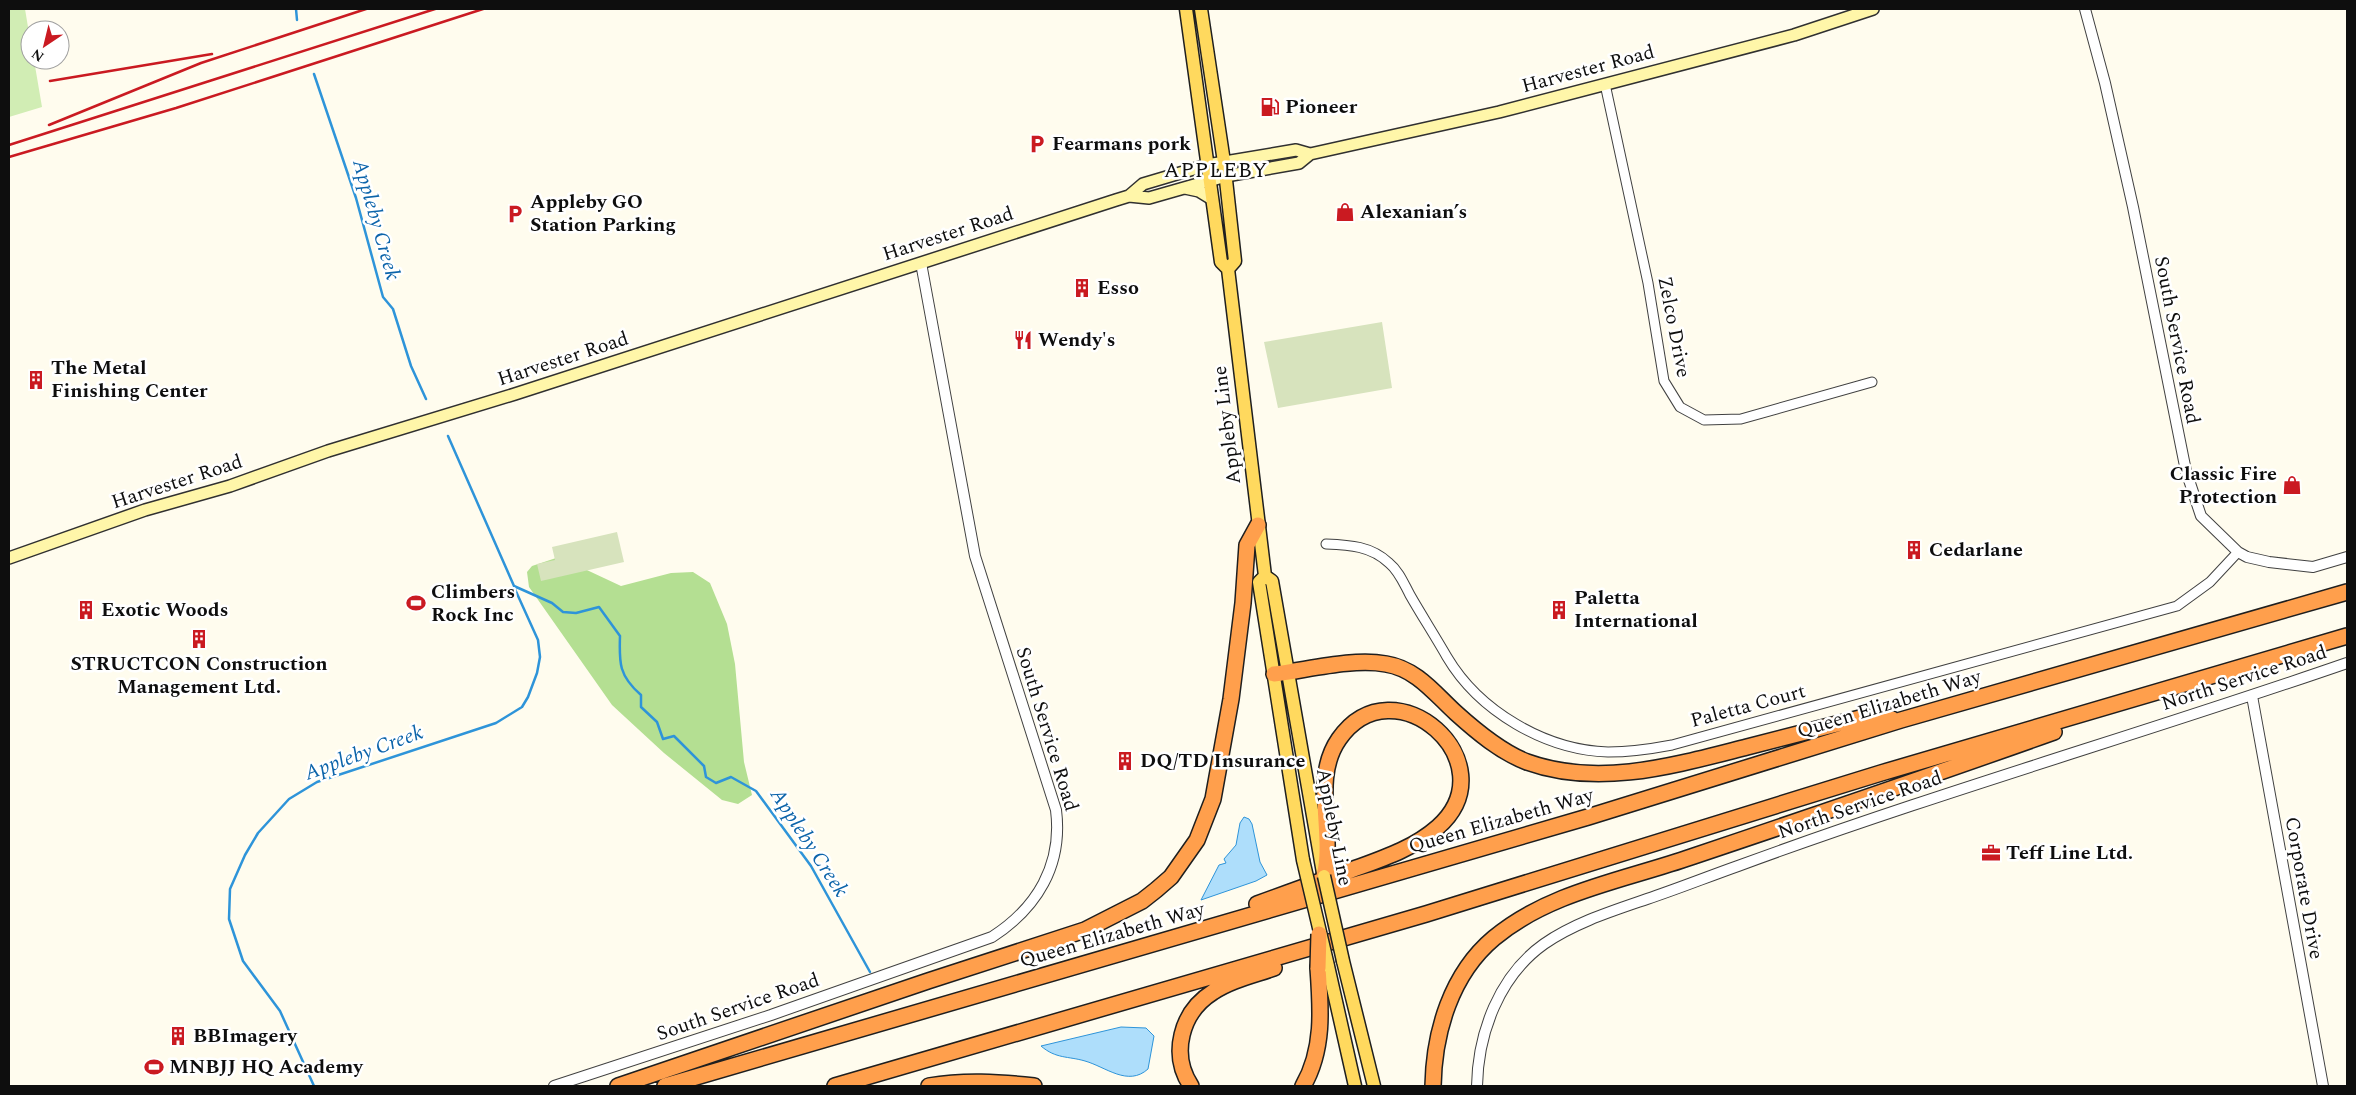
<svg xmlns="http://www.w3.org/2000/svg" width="2356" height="1095" font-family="Spectral,serif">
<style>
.green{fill:#d1edb4}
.forest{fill:#b4df92}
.cemetery{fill:#d7e3bd}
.water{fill:#aedefb;stroke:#2e94d9}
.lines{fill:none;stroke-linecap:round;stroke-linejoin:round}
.stream{stroke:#2e94d9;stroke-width:2.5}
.minor-casing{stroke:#414141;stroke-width:11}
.tertiary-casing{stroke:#414141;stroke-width:12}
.secondary-casing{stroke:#303030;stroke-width:14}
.primary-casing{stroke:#1f1f1f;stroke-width:15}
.motorway-casing{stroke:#1f1f1f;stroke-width:18}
.minor{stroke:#fff;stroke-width:9}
.tertiary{stroke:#fff;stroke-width:10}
.secondary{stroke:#fff6a9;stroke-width:11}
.primary{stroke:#ffd95e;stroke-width:12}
.motorway{stroke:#ff9f4c;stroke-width:15}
.rail{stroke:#ca1a21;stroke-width:2.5}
.primary-bridge-casing{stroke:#1f1f1f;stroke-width:15;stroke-linecap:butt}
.motorway-bridge-casing{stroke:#1f1f1f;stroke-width:18;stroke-linecap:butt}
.primary-bridge{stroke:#ffd95e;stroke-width:12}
.motorway-bridge{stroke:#ff9f4c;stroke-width:15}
.labels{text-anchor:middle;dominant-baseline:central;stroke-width:5;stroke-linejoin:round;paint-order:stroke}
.street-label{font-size:20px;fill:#0e0e0e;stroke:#fff}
.poi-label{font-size:20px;font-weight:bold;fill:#0e0e0e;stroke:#fff;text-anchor:start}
.neighbourhood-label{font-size:21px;letter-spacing:1px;fill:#0e0e0e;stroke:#fff}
.water-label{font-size:21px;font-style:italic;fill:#0c64aa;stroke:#fff}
</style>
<rect width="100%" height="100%" fill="#fffcee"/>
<path class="green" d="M9,9H25L30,39V60H34L42,107L9,117Z"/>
<path class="forest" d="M559,557L621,586L671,573L693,572L710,583L727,624L735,664L744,762L752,795L738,804L722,800L664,753L612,705L529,587L527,572L532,566Z"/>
<path class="cemetery" d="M1382,322L1392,388L1278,408L1264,342Z
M617,532L624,562L541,581L537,564L555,560L552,547Z"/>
<path class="water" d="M1244,817L1249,819L1252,824L1260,862L1267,875L1256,881L1201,900L1219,865L1226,863L1224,859L1236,845L1240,823Z
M1121,1027L1146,1028L1154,1036L1148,1069C1128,1087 1106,1067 1085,1061C1068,1056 1056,1059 1041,1046Z"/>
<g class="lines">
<path class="stream" d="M296,9L297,20
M314,74L356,198L383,297L393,309L411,366L426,399
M448,436L514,586L552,603L563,612L576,613L599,607L620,636C619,663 619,676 641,695V707L657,722L663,739L674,736L704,766L706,777L716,783L731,777L756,791L811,866L870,972
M314,1086L280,1011L243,961L229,919L230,889L245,855L258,833L289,799L317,782L496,723L522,707L528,697L537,673L540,657L538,640L514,587"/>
<g class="minor-casing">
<path id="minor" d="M1605,84L1648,283L1664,381L1680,407L1704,420L1741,419L1872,382
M1326,544C1350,545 1371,546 1389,563C1399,571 1404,584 1410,595C1422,616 1435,636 1447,657C1479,711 1545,750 1608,752C1629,752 1651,749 1672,745L2177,606L2210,582L2238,552"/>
</g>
<g class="tertiary-casing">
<path id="tertiary" d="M2085,9L2105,83L2133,207L2186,471L2201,516L2238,552L2247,557L2269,562L2313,567L2347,557
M2252,696L2323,1086
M554,1086L771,1015L992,937C1037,908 1063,865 1056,810L975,556L921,263
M1477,1086C1478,1033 1499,976 1544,944C1574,923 1612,911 1647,899C1677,889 1707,877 1738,866C1939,792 2145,733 2347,663"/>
</g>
<g class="secondary-casing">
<path id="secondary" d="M1185,188L1199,191L1212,199
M1129,196L1143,184L1207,165L1296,150L1310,154L1499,112L1794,35L1873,9
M9,558L145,510L230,486L328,451L515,394L1116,200L1129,196L1149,198L1226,176L1299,163L1310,154"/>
</g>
<g class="primary-casing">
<path id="primary" d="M1186,9L1221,262L1228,269L1265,576
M1201,9L1224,162L1235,261L1228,269
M1265,576L1272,581L1323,873
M1265,576L1259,582L1303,860
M1343,961L1374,1086
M1328,966L1355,1086"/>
</g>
<g class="motorway-casing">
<path id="motorway" d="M1274,674C1308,670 1352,658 1386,664C1417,669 1435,694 1456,713C1477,732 1501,752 1527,762C1599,788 1676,765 1747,747C1786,737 1825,727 1864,717L1892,719
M1257,904C1287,893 1317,882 1346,872C1378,860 1412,850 1438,827C1510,763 1394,660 1339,739C1311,779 1335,833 1324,876
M618,1086L928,981L1085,930L1142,901L1156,890L1171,877L1197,840L1213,799L1231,699L1243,603L1247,545L1258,525
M665,1086L1588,817L1901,720L2347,592
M835,1086L1426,914L1881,773L2347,636
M929,1086C964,1080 998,1082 1034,1086
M1191,1086C1170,1054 1181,1012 1213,992C1231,980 1254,975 1274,968
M1303,1086C1324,1050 1321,1009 1318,968
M1433,1086C1434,1032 1451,974 1494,938C1549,892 1625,880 1691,857C1813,816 1933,775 2054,732"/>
</g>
<use href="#minor" class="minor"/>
<use href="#tertiary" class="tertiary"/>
<use href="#secondary" class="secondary"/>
<use href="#primary" class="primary"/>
<use href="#motorway" class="motorway"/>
<path class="rail" d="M50,81L212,54
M49,125L201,63L366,9
M9,145L435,9
M9,157L176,108L483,9"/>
<g class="primary-bridge-casing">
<path id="primary-bridge" d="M1303,860L1328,966
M1324,876L1343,961"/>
</g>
<g class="motorway-bridge-casing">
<path id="motorway-bridge" d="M1318,968L1319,934"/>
</g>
<use href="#primary-bridge" class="primary-bridge"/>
<use href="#motorway-bridge" class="motorway-bridge"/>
</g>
<defs>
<g id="fuel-bare" transform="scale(1.5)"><path d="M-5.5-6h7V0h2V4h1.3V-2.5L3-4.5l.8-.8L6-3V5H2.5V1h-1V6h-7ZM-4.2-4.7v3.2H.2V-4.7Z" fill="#ca1a21" stroke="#fff" stroke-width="2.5" paint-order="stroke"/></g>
<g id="parking-bare" transform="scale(1.5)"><path d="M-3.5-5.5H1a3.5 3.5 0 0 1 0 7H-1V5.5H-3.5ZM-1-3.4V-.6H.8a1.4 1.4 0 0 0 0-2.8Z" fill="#ca1a21" stroke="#fff" stroke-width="2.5" paint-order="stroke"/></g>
<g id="shop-bare" transform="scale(1.5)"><path d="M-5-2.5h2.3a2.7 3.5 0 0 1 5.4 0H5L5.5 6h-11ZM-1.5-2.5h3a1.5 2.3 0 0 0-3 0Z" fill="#ca1a21" stroke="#fff" stroke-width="2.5" paint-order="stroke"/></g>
<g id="building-bare" transform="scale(1.5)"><path d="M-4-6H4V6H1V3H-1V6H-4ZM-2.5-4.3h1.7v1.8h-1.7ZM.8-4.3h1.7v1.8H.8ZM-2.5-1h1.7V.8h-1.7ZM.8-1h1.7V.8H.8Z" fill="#ca1a21" stroke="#fff" stroke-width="2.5" paint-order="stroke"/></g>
<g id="restaurant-bare" transform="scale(1.5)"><path d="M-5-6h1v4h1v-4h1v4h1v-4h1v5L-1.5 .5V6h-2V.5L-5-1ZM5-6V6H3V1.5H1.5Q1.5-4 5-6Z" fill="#ca1a21" stroke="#fff" stroke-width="2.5" paint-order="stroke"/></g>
<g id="stadium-bare" transform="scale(1.5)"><path d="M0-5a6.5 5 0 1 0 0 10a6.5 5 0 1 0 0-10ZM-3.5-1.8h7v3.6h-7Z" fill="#ca1a21" stroke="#fff" stroke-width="2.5" paint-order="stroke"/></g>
<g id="office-bare" transform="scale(1.5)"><path d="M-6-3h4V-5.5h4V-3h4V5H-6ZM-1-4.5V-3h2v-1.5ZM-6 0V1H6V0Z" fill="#ca1a21" stroke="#fff" stroke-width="2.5" paint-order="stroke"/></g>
</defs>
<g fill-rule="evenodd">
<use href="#fuel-bare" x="1270" y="107"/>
<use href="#parking-bare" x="1037" y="144"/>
<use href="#shop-bare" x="1345" y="212"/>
<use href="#parking-bare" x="515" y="214"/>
<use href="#building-bare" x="1082" y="288"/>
<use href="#restaurant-bare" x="1023" y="340"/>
<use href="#building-bare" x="36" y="380"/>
<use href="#shop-bare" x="2292" y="485"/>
<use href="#building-bare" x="1914" y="550"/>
<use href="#stadium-bare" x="416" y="603"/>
<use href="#building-bare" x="86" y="610"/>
<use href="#building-bare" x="1559" y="610"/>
<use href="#building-bare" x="199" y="639"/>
<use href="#building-bare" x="1125" y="761"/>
<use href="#office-bare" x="1991" y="853"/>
<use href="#building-bare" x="178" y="1036"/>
<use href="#stadium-bare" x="154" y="1067"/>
</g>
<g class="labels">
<g class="street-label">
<text transform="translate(1588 69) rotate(-15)">Harvester Road</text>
<text transform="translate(948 234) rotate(-18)">Harvester Road</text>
<text transform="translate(1674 327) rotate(79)">Zelco Drive</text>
<text transform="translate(2177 340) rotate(79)">South Service Road</text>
<text transform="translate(563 359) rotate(-18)">Harvester Road</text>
<text transform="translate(1227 425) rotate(-97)">Appleby Line</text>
<text transform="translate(177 482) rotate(-18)">Harvester Road</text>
<text transform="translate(2244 678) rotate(-18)">North Service Road</text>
<text transform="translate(1889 704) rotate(-17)">Queen Elizabeth Way</text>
<text transform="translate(1748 706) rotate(-15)">Paletta Court</text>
<text transform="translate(1047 729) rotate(73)">South Service Road</text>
<text transform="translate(1860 805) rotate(-19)">North Service Road</text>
<text transform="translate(1501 821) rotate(-16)">Queen Elizabeth Way</text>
<text transform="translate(1334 827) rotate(79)">Appleby Line</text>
<text transform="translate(2304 888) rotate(80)">Corporate Drive</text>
<text transform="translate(1112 935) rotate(-16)">Queen Elizabeth Way</text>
<text transform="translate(738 1007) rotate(-19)">South Service Road</text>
</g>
<g class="poi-label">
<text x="1285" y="107">Pioneer</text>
<text x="1052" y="144">Fearmans pork</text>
<text x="530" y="202">Appleby GO<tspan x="530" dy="23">Station Parking</tspan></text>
<text x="1360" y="212">Alexanian’s</text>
<text x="1097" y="288">Esso</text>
<text x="1038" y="340">Wendy's</text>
<text x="51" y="368">The Metal<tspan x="51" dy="23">Finishing Center</tspan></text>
<text x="2277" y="474" text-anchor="end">Classic Fire<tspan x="2277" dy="23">Protection</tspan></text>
<text x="1929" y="550">Cedarlane</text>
<text x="431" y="592">Climbers<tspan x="431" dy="23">Rock Inc</tspan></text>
<text x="1574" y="598">Paletta<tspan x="1574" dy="23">International</tspan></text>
<text x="101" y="610">Exotic Woods</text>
<text x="199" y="664" text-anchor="middle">STRUCTCON Construction<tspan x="199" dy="23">Management Ltd.</tspan></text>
<text x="1140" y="761">DQ/TD Insurance</text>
<text x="2006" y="853">Teff Line Ltd.</text>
<text x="193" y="1036">BBImagery</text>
<text x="169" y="1067">MNBJJ HQ Academy</text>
</g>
<g class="neighbourhood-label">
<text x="1216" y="171">APPLEBY</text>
</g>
<g class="water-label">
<text transform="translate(376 220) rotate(74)">Appleby Creek</text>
<text transform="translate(364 753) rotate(-20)">Appleby Creek</text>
<text transform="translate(809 843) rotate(57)">Appleby Creek</text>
</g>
</g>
<rect width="2356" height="1095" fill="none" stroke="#0e0e0e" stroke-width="20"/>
<g transform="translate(45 45) rotate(215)"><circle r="24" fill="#ffffff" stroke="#9f9f9f"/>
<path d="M0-4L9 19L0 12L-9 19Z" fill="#ca1a21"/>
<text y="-8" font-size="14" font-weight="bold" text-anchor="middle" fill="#0e0e0e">N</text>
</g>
</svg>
